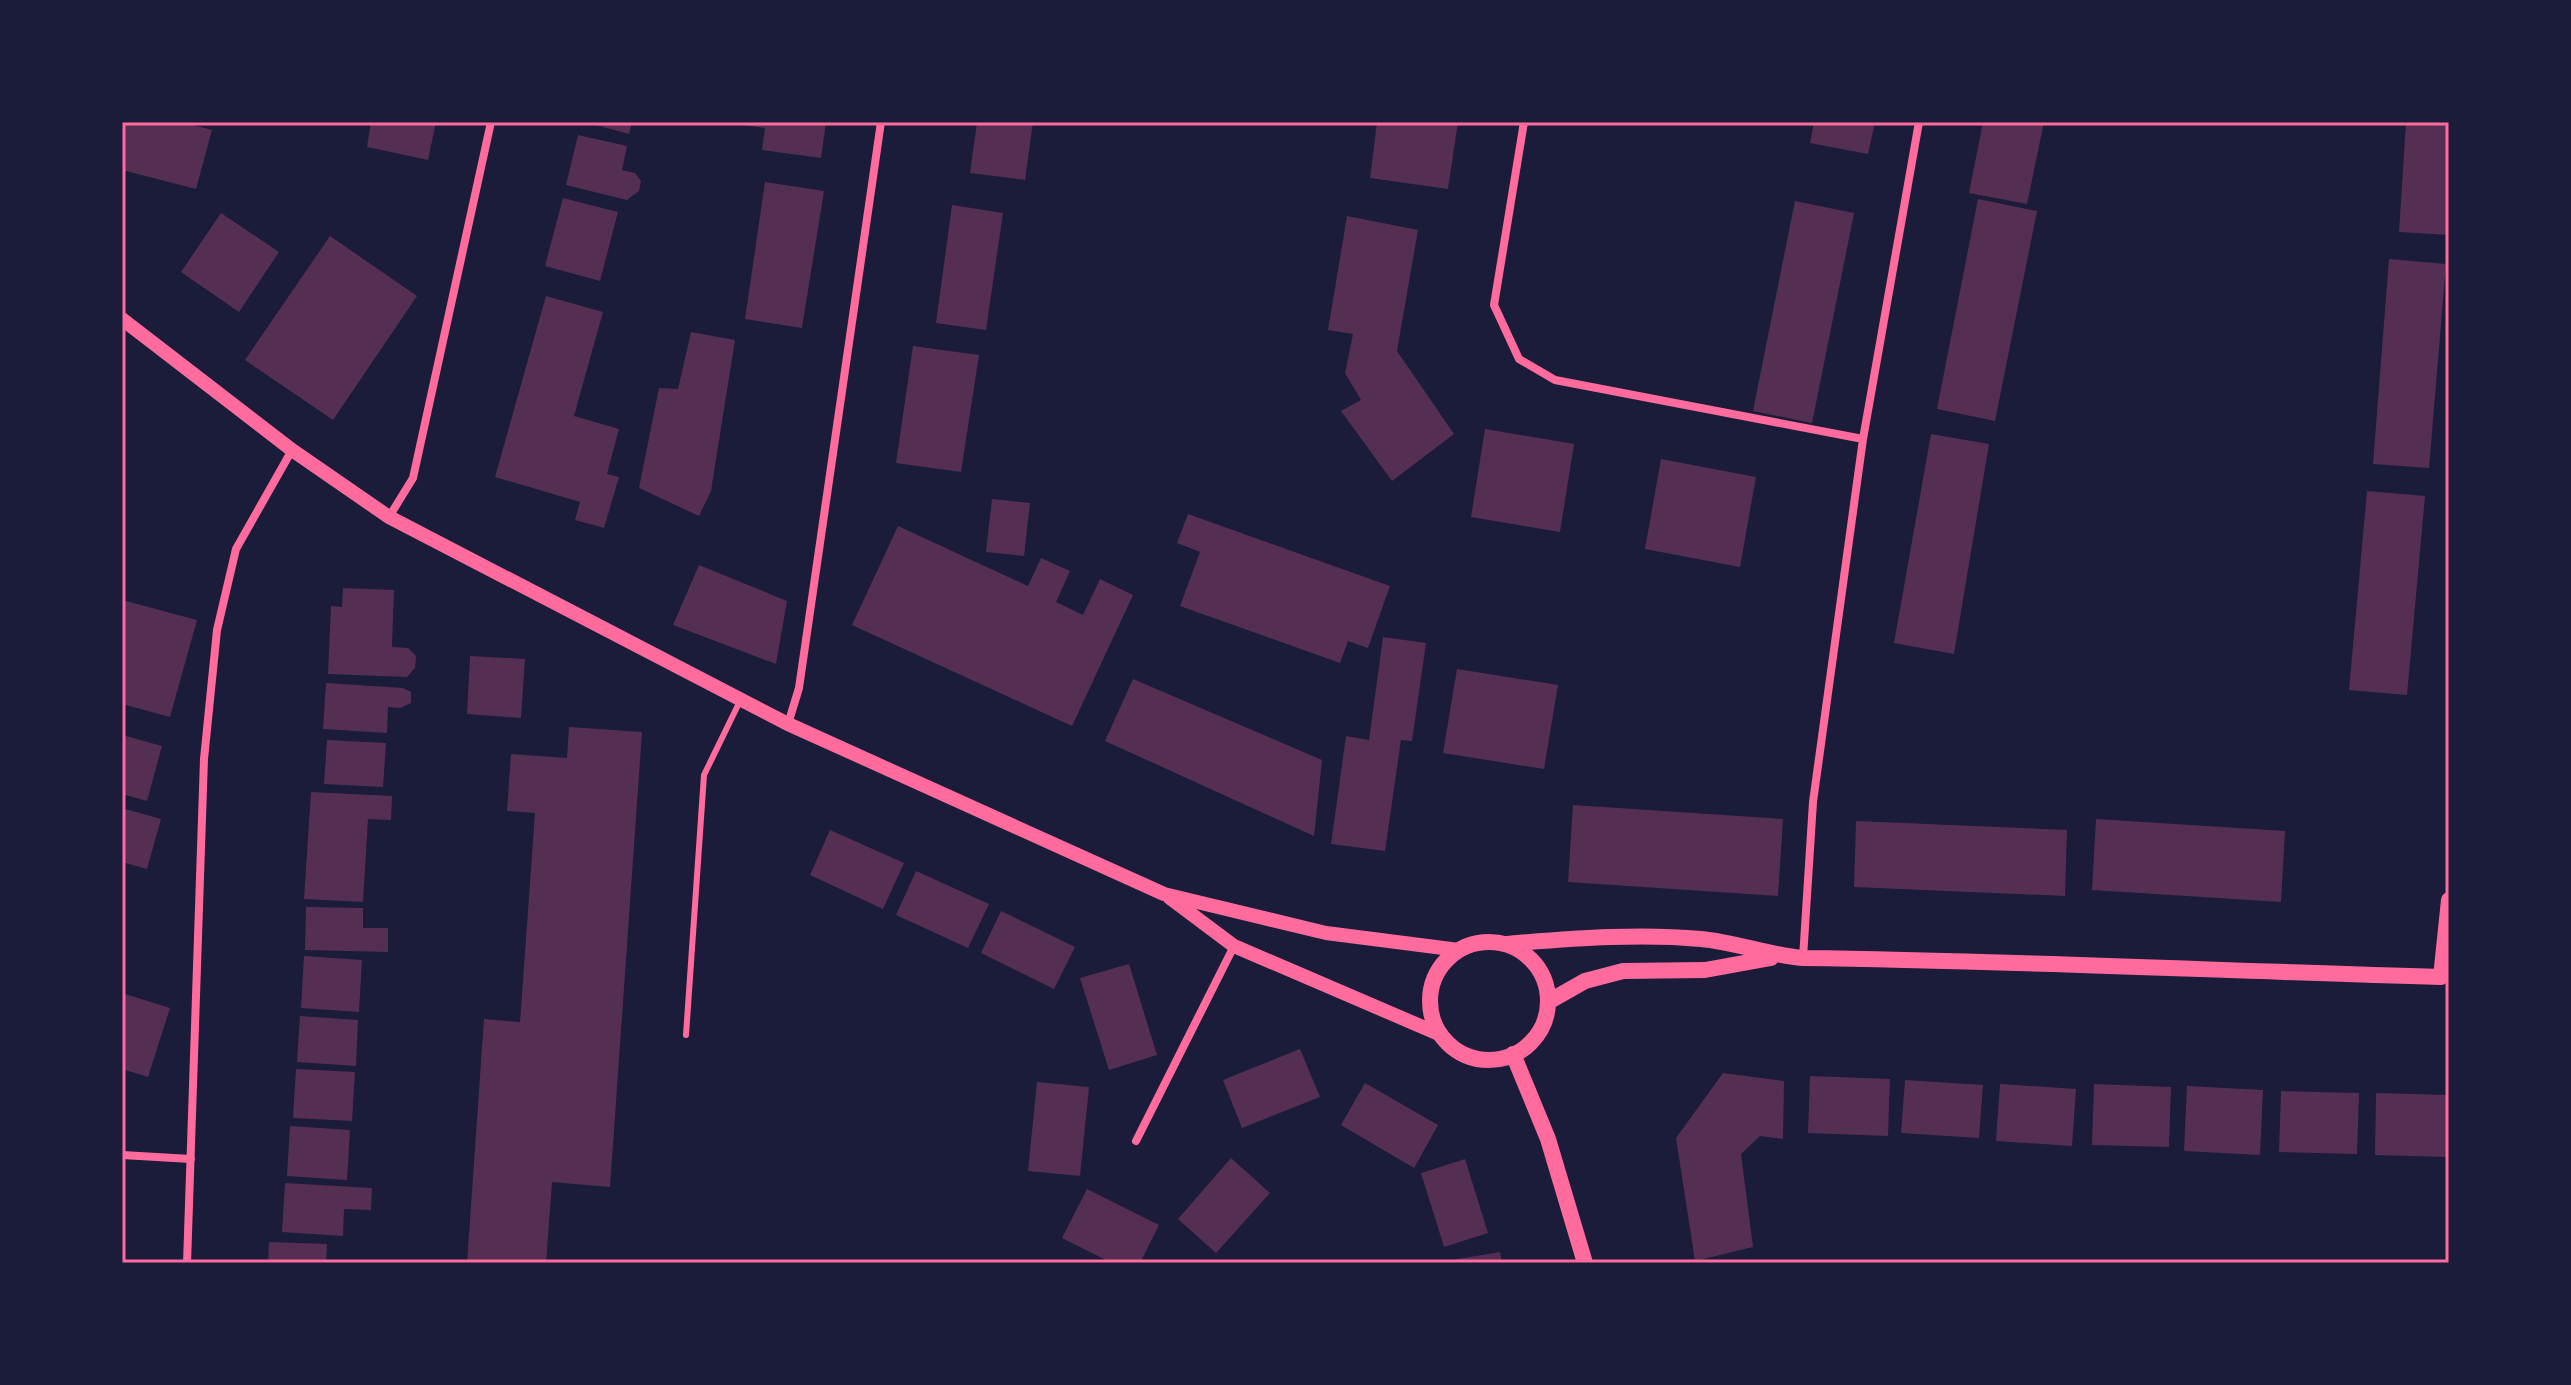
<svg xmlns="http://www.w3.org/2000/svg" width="2571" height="1385" font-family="Raleway,sans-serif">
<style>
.building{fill:#542f53}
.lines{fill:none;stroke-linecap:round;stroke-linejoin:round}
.service{stroke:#ff6b9d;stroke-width:6}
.minor{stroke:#ff6b9d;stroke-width:8}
.tertiary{stroke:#ff6b9d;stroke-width:14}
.secondary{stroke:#ff6b9d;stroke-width:16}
.neatline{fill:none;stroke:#ff6b9d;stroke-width:3}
</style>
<rect width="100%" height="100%" fill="#1b1b3a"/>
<path class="building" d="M122,122H182L212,130L196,189L122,170Z
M371,122H436L428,160L367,147Z
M585,122H632L629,134Z
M743,122H826L821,158L762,150L765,128L743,125Z
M977,122H1033L1025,180L970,173Z
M1377,122H1458L1448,189L1370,178Z
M1814,122H1875L1868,154L1810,143Z
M1983,122H2044L2027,204L1969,193Z
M2406,122H2449V235L2399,232Z
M578,135L627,146L622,170L635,173L641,181L639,191L627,200L566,185Z
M765,182L824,191L802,328L745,319Z
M563,198L618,212L600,281L545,266Z
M1978,199L2037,211L1995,421L1937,409Z
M1795,201L1854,213L1812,423L1753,411Z
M952,205L1003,213L986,330L936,323Z
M221,213L279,252L239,312L181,272Z
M1347,216L1418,230L1397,351L1454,434L1392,481L1341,411L1361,400L1345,373L1353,334L1328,330Z
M330,236L417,296L333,420L245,360Z
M2389,259L2446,264L2429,468L2373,464Z
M546,296L603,312L574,416L619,429L607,474L619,477L604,528L575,520L580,502L495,477Z
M691,332L735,340L711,491L699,516L639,488L659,388L678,389Z
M913,346L979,355L961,472L896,463Z
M1485,429L1574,444L1560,532L1471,517Z
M1931,434L1989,444L1954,654L1894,643Z
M1661,459L1756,477L1740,567L1645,549Z
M2367,491L2425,496L2407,695L2349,690Z
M992,499L1030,503L1024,556L986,552Z
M1188,514L1390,586L1368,648L1348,641L1340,663L1180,606L1200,552L1177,543Z
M898,526L1028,586L1041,558L1070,571L1056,602L1083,615L1100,579L1133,595L1072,726L852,625Z
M699,565L787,601L776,664L673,625Z
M343,588L394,590L392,647L408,648L416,656L415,668L407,677L328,674L331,606L342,607Z
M122,600L197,620L170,717L122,704Z
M1383,637L1426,643L1412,741L1401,740L1385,851L1331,844L1346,736L1369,740Z
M470,656L525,659L521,718L467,714Z
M1457,669L1558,685L1544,769L1443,753Z
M1133,679L1322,760L1314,836L1105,741Z
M326,683L403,688L411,692V703L400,708L388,707L387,733L323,729Z
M569,727L642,732L610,1187L552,1182L546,1263H467L484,1019L520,1022L535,813L507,811L511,754L567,758Z
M122,735L162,746L147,801L122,794Z
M327,740L386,743L383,787L324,784Z
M311,792L392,796L391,820L368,819L363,902L304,899Z
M1573,805L1783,819L1778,896L1568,882Z
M122,808L161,819L147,869L122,862Z
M2096,819L2285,831L2281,902L2092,890Z
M1856,821L2067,830L2065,896L1854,887Z
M830,830L904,863L883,909L810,875Z
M916,871L989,904L968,948L896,915Z
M306,907L363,908V928H388V952L305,950Z
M1001,911L1075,947L1054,989L981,953Z
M304,956L362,960L359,1012L301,1008Z
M1129,964L1157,1055L1109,1070L1080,978Z
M122,993L170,1008L148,1077L122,1069Z
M300,1016L358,1020L356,1066L297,1062Z
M1300,1049L1320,1097L1242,1128L1223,1080Z
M296,1069L355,1072L352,1121L293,1118Z
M1723,1073L1784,1081L1783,1139L1760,1136L1741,1154L1753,1247L1695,1261L1676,1138Z
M1810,1076L1890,1079L1888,1136L1808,1133Z
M1905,1080L1983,1085L1979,1138L1901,1133Z
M1037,1082L1089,1087L1080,1176L1028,1171Z
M1365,1083L1438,1125L1414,1168L1341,1125Z
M2000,1084L2076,1089L2072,1146L1996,1141Z
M2094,1084L2171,1087L2169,1147L2092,1145Z
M2187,1086L2263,1090L2260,1155L2184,1151Z
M2281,1091L2359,1093L2357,1154L2279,1152Z
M2376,1093L2449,1095V1157L2375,1155Z
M290,1126L350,1130L347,1180L287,1176Z
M1231,1158L1270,1193L1216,1253L1178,1219Z
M1465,1159L1488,1233L1444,1247L1421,1173Z
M285,1183L372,1188L371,1210L344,1209L343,1236L282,1232Z
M1087,1189L1159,1225L1140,1263H1112L1062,1238Z
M269,1242L327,1244L326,1263H268Z
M1500,1252L1502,1263H1453L1452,1260Z"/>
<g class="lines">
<path class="service" d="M686,1035L704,775L740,701"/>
<path class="minor" d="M1524,122L1494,305L1519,359L1555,380L1863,439
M389,517L413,478L491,122
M788,724L799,688L881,122
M1803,958L1813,802L1863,439L1919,122
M1136,1141L1234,946
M122,1155L191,1159
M187,1263L204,759L217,630L236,549L292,450"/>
<path class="tertiary" d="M122,319L292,450L389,517L788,724L1164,894L1326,933L1459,950
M1170,898L1234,946L1439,1034"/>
<path class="secondary" d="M1430 1001a59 59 0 1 1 118 0a59 59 0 1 1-118 0Z
M1504,944C1569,939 1635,933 1701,939C1735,942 1768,955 1803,958C2016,961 2228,971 2441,977L2449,900
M1548,1002L1585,981L1623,971L1705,970L1771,958
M1513,1054L1548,1139L1585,1263"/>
</g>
<rect width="2571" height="1385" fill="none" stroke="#1b1b3a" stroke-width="248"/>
<rect x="124" y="124" width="2323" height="1137" class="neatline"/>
</svg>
